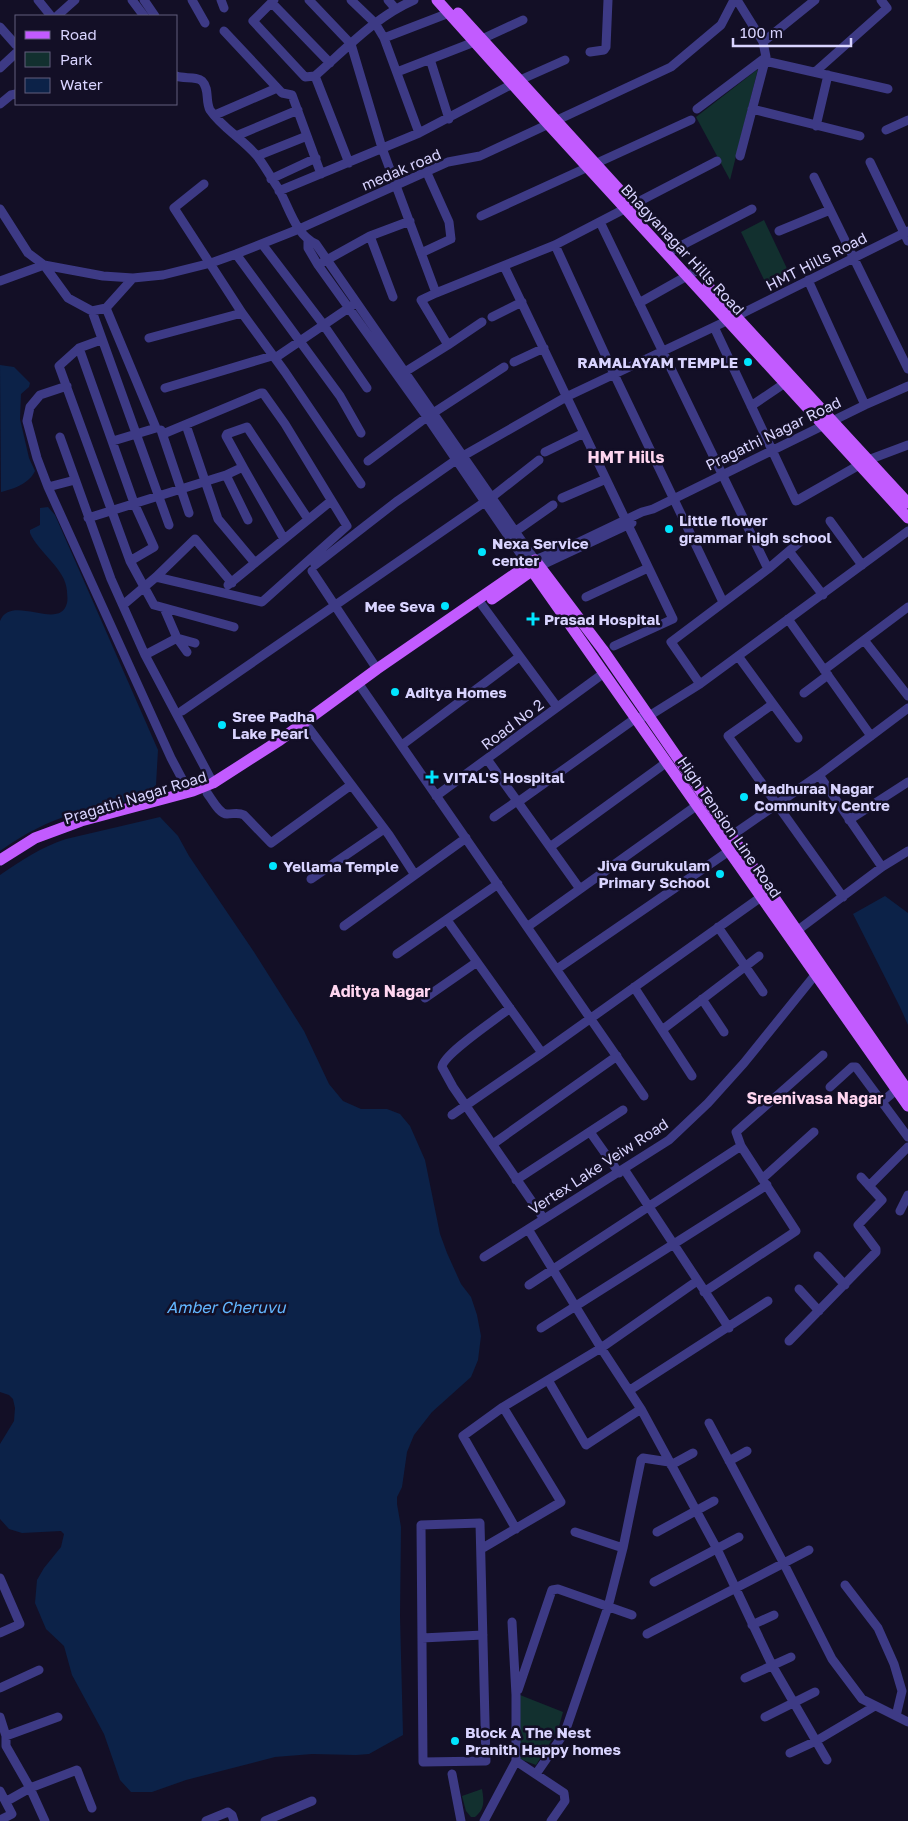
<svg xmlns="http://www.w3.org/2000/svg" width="908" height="1821" font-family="'Golos Text',sans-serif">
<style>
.green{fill:#12302f}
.water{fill:#0c2248}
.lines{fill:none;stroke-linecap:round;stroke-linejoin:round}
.minor{stroke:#3d3a85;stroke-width:9}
.major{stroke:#c25bff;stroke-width:11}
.poi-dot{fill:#00e5ff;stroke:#130f26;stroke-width:2}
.labels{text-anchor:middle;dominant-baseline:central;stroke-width:5;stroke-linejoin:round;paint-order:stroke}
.street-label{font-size:15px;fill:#d9d4ff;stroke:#130f26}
.poi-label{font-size:15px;font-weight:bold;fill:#d9d4ff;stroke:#130f26;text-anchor:start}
.neighbourhood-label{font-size:16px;font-weight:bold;fill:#ffd6f0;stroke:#130f26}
.water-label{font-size:16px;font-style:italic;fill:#62b6ff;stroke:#130f26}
</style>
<rect width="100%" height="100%" fill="#130f26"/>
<path class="green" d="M758,69L730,180L696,117Z
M764,220L791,277L768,288L741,232Z
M520,1695L563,1712L558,1730L536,1765L520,1759Z
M482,1789C484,1801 485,1809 475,1817H471L466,1811L462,1796Z"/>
<path class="water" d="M0,365L14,367L30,383L29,387L21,394L20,419L29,458L35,471C29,484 13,489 1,492Z
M48,507L55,515L158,750L156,785C134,806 103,805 76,813C48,821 24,834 0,851V621C11,593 60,632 67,603C68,599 67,594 67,591C66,569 38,552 30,533V530L40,525V508Z
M160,817L178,836L189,856L254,952L304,1031L329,1084L343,1101L361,1109H387L400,1114L410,1126L425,1160L440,1234L447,1253L461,1284L471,1297L477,1315L481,1336L478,1360L471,1377L432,1412L414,1435L407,1452L402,1487L397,1497V1504L401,1527L400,1616L403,1735L369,1754L356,1755L312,1754L275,1757L186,1780L152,1792H131L120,1780L104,1734L72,1675L64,1646L46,1629L35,1603L37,1580L44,1568L61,1547L64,1534L61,1531L22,1533L9,1529L0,1519V1444L14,1421L15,1408L13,1399L9,1395L0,1392V875C22,860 41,847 66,839Z
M885,896L908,913V1025L900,1007L853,914Z"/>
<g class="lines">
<path class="minor" d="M38,0L51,16
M132,0L144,16
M144,0L155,16
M192,0L205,23
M221,0L224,8
M274,0L253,21L305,77L315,76C347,48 375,17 414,0
M309,0L351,44L382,148L436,293L555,245L717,161
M351,0L375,23L384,38
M388,0L395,8
M737,0L763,42L766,57L740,156
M272,3L330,63
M57,16L75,0
M0,27L16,45
M224,31L282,93L292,95L321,174
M763,42L815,0
M590,52L604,50L606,47L608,0
M430,59L449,119
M765,61L888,89
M0,68L16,53
M397,72L482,39L523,20
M815,72L887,8L881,0
M176,76C183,79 197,76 202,81C210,89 205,101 210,110C222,128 243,139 257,156C265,166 271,178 278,188C289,206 295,235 316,244L535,560L577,543L642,512L653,509L865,405L908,386
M315,76L349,163
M0,104L11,95L16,94
M697,109L766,57
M752,109L860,136
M215,115L277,88
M816,126L828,75
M886,130L908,120
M419,133L384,38L449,13
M236,136L298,110
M257,156L307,136
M870,162L908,241
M814,177L908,369
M271,179L316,158
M204,184L174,208L242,313L285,372L361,484
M279,191L419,133L520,80L565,60
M0,209L28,253L44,265L68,298L92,311L106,308L133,278
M481,216L691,120
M600,222L768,569
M779,231L830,210
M370,236L393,297
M308,241V248L318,265L427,417L528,565
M262,244L323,324L367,388
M555,245L614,374L723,602
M421,253L451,239L449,222L427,173
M667,253L752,209
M236,254L340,396L361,433
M323,262L370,236L410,221
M44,265L103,276L133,278L163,275L211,263L236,254L299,229L448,162L480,156L671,67L721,25L734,0
M504,266L673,619L614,646
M808,280L865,405
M0,281L44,265
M639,303L694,272
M106,308L156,428L113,441
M92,311L169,525
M492,317L522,302
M714,327L796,501L868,460L908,445
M149,338L242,313
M101,340L79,348L59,366L130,561L154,605L234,627
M448,345L482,322
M79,348L134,503L154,547L130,561
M275,358L353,305
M514,362L544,348
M400,375L448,345L421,300L436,293
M67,386L40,395L30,407L27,421L37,458L48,487L171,758L189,792
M165,388L272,356
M751,406L785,383
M186,425L218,519L255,563
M161,430L189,513
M60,437L111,579L145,655L213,783
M545,452L584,433
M368,461L427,417L504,367
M243,467L226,436L227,434L247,427L308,519
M226,475L248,520
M48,487L75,480
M562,498L606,479
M88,518L226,475L243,467L284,539
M830,521L862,565
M516,531L553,505
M789,551L823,595
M315,565L396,502L456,460L566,397L737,316L908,231
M540,566L632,523
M312,571L377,669
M156,577L262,602L347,526L285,424L263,393H261L163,434
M228,585L331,501
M586,597L648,568
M123,605L156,577L195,539L232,583
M482,605L557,707
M788,619L871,736
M177,638L195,643
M177,638L187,652
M864,640L908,696
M145,655L177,638L164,608
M738,656L773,704L728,736L843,897
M824,670L908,607
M700,684L671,642L768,569L802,540
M361,687L644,1096
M804,693L828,675
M773,704L798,738
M182,711L492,497L539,460
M308,727L389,835L415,875
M402,745L519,657
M487,759L580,889
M819,775L882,867
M207,793C212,799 219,814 227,814C234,814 238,812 244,815L271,843L351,785
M436,796L604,673
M518,802L636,718L649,716L700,684L908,531
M494,817L517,801
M849,820L908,782
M731,836L819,775L908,708
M550,847L667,762
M311,879L384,829
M447,920L542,1053
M344,926L466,838
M527,927L696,806
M718,927L763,992
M798,930L882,867L908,851
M397,954L498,884
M557,969L729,851
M634,987L692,1076
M425,998L477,962
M702,999L724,1032
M510,1008C498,1018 443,1054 442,1067L453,1087L544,1219
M662,1030L759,956
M830,1087L852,1067H856L908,1137
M882,1102L896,1090
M452,1115L542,1053L761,897
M590,1132L619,1173
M493,1144L617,1056
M624,1169L729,1328
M762,1179L814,1132
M516,1180L623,1110
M869,1186L908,1147
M900,1211L908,1195
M528,1229L601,1348L641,1409L717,1549L772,1665L827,1760
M818,1256L845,1285
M484,1257L669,1140L708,1103L744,1063L815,975
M529,1285L741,1146
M799,1289L819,1311
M704,1292L796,1231L741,1146L736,1132L823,1055
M541,1328L767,1185
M789,1341L876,1252V1249L858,1225L882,1200L861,1177
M548,1380L586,1445L641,1409
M630,1390L768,1301
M709,1423L783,1562L832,1659L862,1699L908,1722
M729,1461L747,1451
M671,1465L693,1453
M480,1523L486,1761L423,1762L421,1525Z
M516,1529L463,1436L503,1407L601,1348L697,1281
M575,1532L623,1548
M657,1532L714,1501
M481,1549L561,1502L503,1407
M0,1578L20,1624L0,1633
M654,1582L739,1537
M845,1585L878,1628L894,1664L902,1691L896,1716
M512,1622L516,1695V1761L564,1793L565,1801L551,1821
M752,1625L774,1615
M647,1634L809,1550
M422,1638L483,1635
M745,1678L791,1657
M0,1688L39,1670
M518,1690L552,1590L558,1589L632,1615
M0,1717L6,1736V1746L30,1788L45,1821
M765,1717L815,1692
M6,1736L58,1717
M790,1753L816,1741L875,1706
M452,1774L461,1821
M536,1774L565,1732L608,1607L623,1548L641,1460L643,1458L669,1462
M0,1791L12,1814L0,1820
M7,1801L30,1788L77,1770L92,1808
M206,1821L228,1812L232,1815L234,1821
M265,1821L312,1801
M484,1821L516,1761"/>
<path class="major" d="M437,0L549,125L908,518
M458,13L636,208
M708,286L908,503
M528,565L908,1106
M492,599L530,572
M0,860L35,838L81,821L193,791L213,783L280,740L377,669L535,560L603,650L908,1091"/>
</g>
<g class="poi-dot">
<circle cx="748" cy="362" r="5"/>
<circle cx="669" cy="529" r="5"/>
<circle cx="482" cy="552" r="5"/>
<circle cx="445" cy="606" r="5"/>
<path d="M530.5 611.5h5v5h5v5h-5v5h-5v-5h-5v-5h5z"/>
<circle cx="395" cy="692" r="5"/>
<circle cx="222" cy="725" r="5"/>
<path d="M429.5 769.5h5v5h5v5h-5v5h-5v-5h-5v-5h5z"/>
<circle cx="744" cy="797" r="5"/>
<circle cx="273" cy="866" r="5"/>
<circle cx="720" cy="874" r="5"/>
<circle cx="455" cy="1741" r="5"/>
</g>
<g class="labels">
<g class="street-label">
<text transform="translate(401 169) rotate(-23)">medak road</text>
<text transform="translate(683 249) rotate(47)">Bhagyanagar Hills Road</text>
<text transform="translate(816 261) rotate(-27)">HMT Hills Road</text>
<text transform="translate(773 433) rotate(-26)">Pragathi Nagar Road</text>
<text transform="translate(512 724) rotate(-37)">Road No 2</text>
<text transform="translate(135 797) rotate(-17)">Pragathi Nagar Road</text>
<text transform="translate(730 827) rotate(55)">High Tension Line Road</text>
<text transform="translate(598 1166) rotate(-33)">Vertex Lake Veiw Road</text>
</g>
<g class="poi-label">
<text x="738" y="362" text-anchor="end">RAMALAYAM TEMPLE</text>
<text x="679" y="520">Little flower<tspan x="679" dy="17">grammar high school</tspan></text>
<text x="492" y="543">Nexa Service<tspan x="492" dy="17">center</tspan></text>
<text x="435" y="606" text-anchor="end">Mee Seva</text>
<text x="544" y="619">Prasad Hospital</text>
<text x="405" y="692">Aditya Homes</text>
<text x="232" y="716">Sree Padha<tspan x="232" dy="17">Lake Pearl</tspan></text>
<text x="443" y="777">VITAL'S Hospital</text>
<text x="754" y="788">Madhuraa Nagar<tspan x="754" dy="17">Community Centre</tspan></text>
<text x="710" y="865" text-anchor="end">Jiva Gurukulam<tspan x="710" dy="17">Primary School</tspan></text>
<text x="283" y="866">Yellama Temple</text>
<text x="465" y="1732">Block A The Nest<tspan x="465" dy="17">Pranith Happy homes</tspan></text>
</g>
<g class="neighbourhood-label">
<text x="626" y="457">HMT Hills</text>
<text x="380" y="991">Aditya Nagar</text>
<text x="815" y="1098">Sreenivasa Nagar</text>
</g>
<g class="water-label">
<text x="226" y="1307">Amber Cheruvu</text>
</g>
</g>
<rect x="15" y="15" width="162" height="90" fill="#130f26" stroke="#625e7d"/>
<rect x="25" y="31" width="25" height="8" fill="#c25bff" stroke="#625e7d"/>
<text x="60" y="40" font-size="15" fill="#d9d4ff">Road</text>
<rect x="25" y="52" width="25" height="15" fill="#12302f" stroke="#625e7d"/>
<text x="60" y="65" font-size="15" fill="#d9d4ff">Park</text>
<rect x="25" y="78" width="25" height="15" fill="#0c2248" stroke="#625e7d"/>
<text x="60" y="90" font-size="15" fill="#d9d4ff">Water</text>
<path d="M733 38v8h118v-8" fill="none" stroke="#d9d4ff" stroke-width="2.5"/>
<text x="740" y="38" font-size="15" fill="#d9d4ff" stroke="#130f26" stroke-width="4" paint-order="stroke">100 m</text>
</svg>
